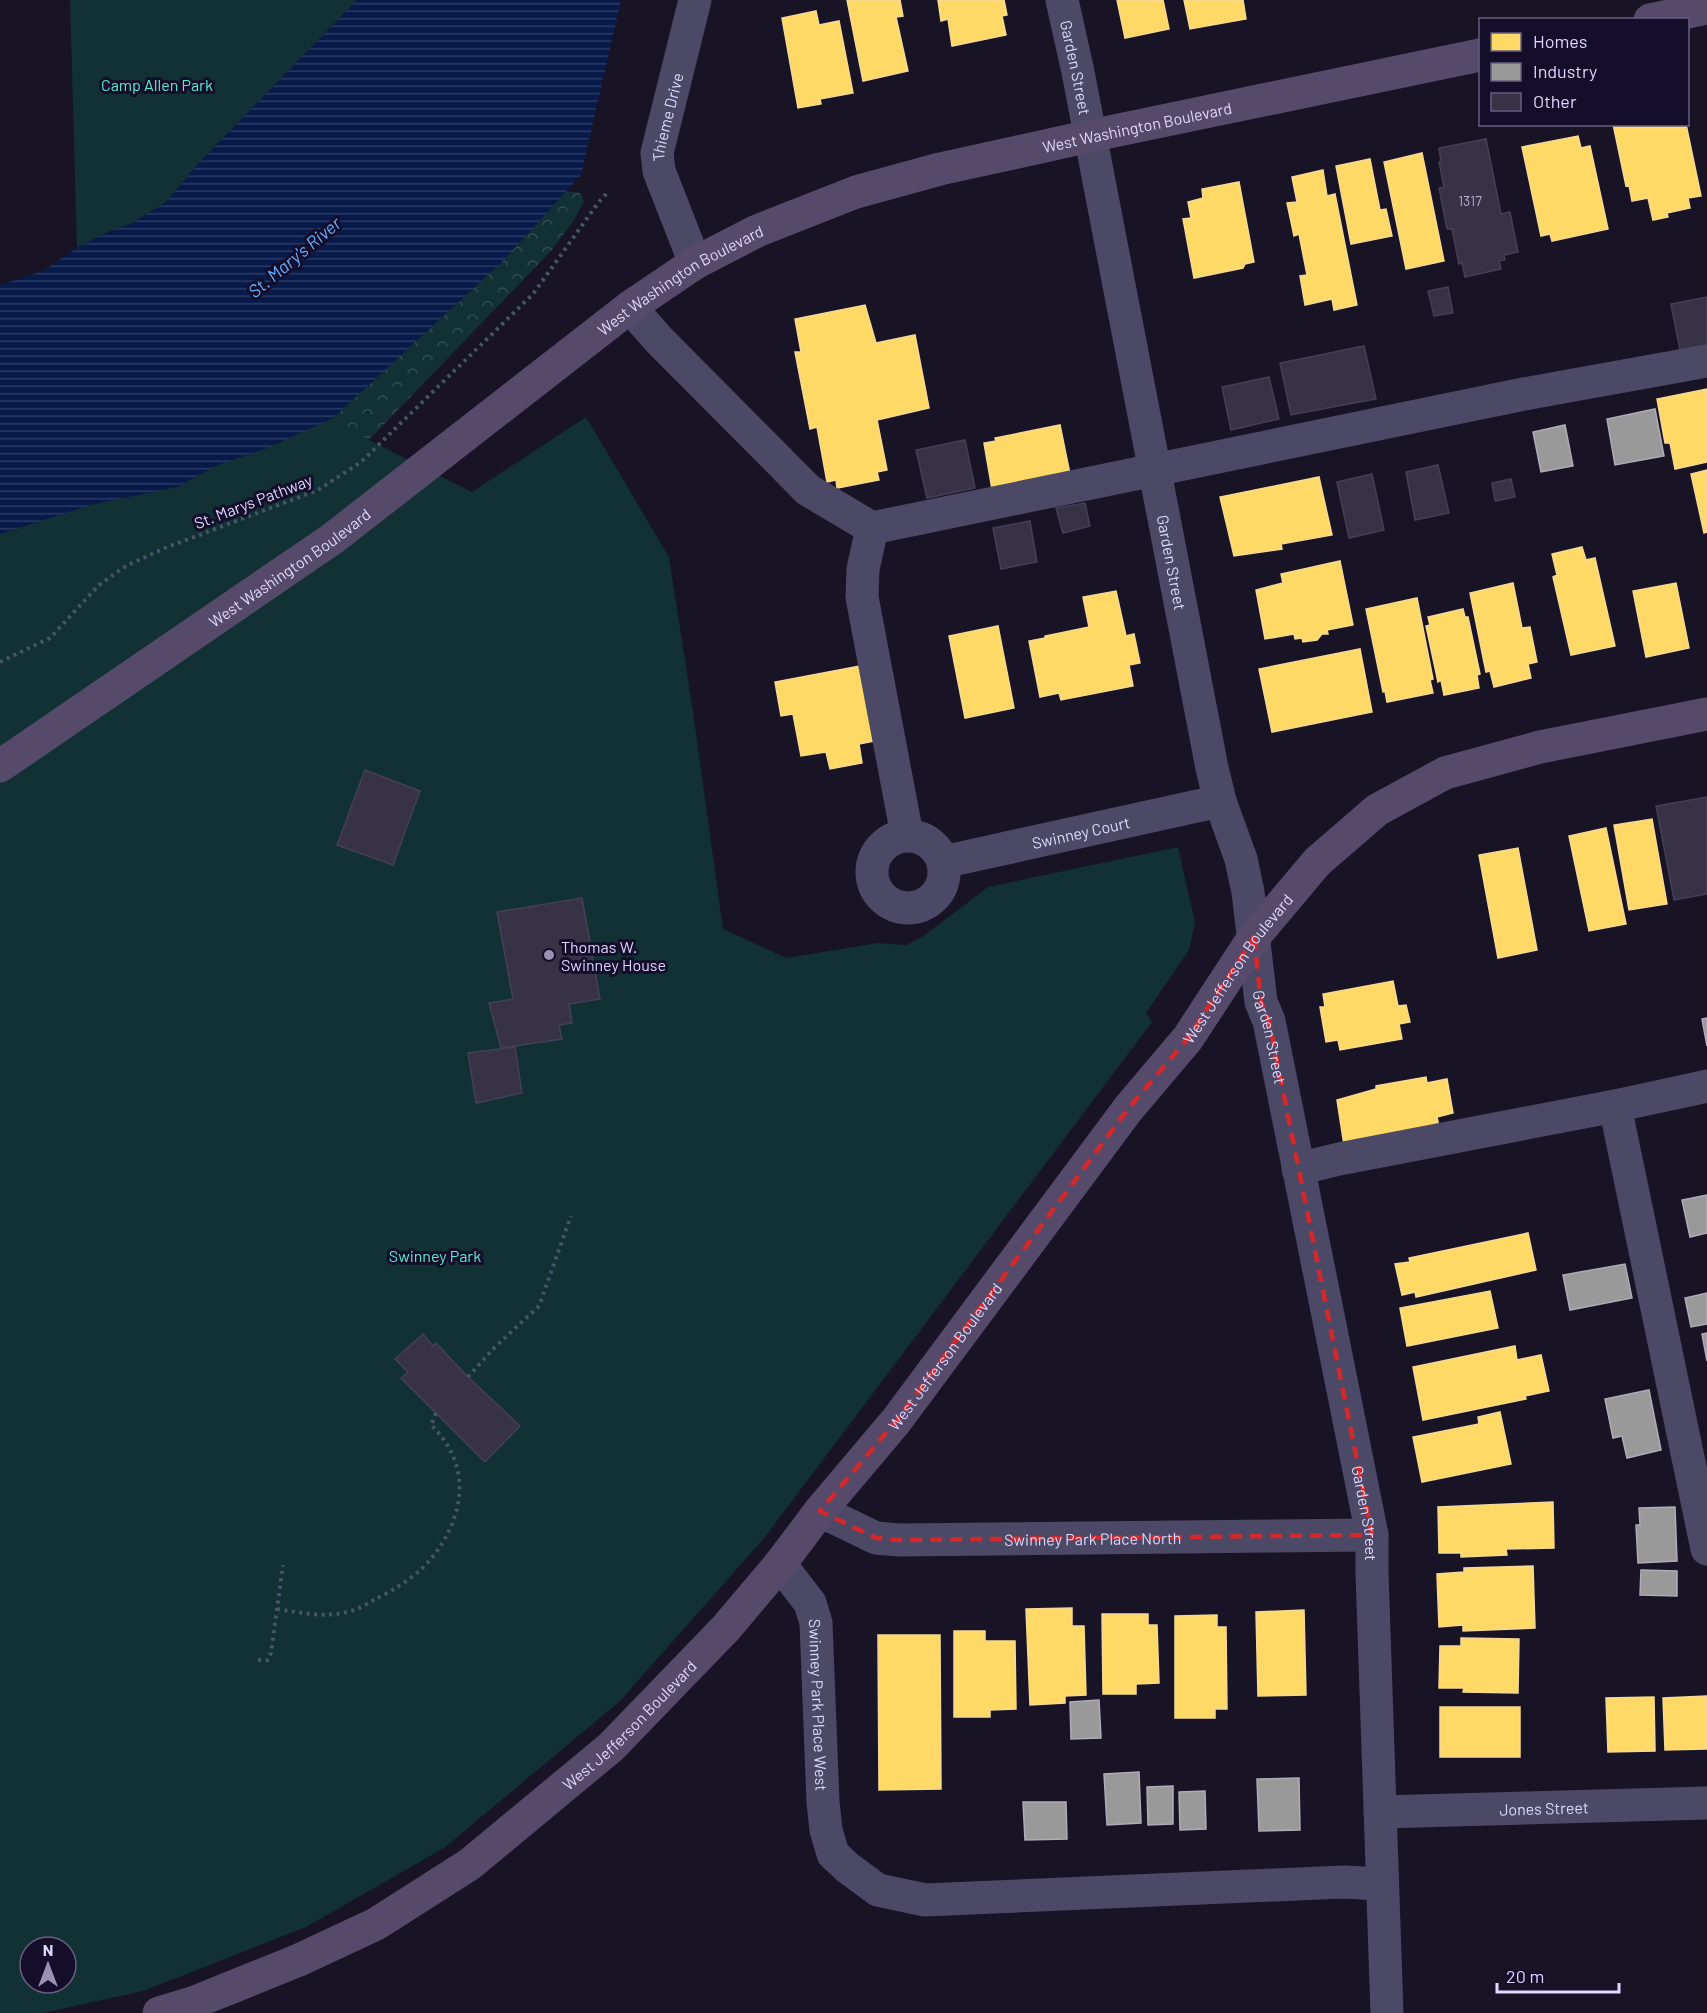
<svg xmlns="http://www.w3.org/2000/svg" width="1707" height="2013" font-family="Barlow,sans-serif">
<style>
.forest{fill:url(#forest-crowns)}
.park{fill:#113134;fill-rule:evenodd}
.water{fill:url(#water-rules)}
.homes{fill:#ffd966;stroke:#f5d994;stroke-width:1.5}
.industry{fill:#999;stroke:#aeacb8;stroke-width:1.5}
.building{fill:#373246;stroke:#453f58;stroke-width:1.5}
.lines{fill:none;stroke-linecap:round;stroke-linejoin:round}
.path{stroke:#465567;stroke-width:4;stroke-dasharray:3 4.5;stroke-linecap:butt}
.minor{stroke:#4c4966;stroke-width:33}
.major{stroke:#564a6a;stroke-width:33}
.marked{fill:none;stroke:#d62828;stroke-width:4.5;stroke-dasharray:12 8;stroke-linejoin:round}
.poi-dot{fill:#9993b3;stroke:#150e2b;stroke-width:2}
.labels{text-anchor:middle;dominant-baseline:central;stroke-width:6;stroke-linejoin:round;paint-order:stroke}
.number-label{font-size:14px;fill:#b5aed1}
.street-label{font-size:16px;fill:#dfd8ff;stroke:#150e2b}
.park-label{font-size:16px;fill:#57ecd0;stroke:#150e2b}
.poi-label{font-size:16px;fill:#dfd8ff;stroke:#150e2b;text-anchor:start}
.water-label{font-size:18px;font-style:italic;fill:#66afff;stroke:#150e2b}
</style>
<defs>
<pattern id="forest-crowns" width="20" height="18" patternUnits="userSpaceOnUse" patternTransform="scale(1.5)"><rect width="20" height="18" fill="#113134"/><path d="M2 6a3 3 0 1 1 6 0M12 15a3 3 0 1 1 6 0" fill="none" stroke="#334e52"/></pattern>
<pattern id="water-rules" width="6" height="5" patternUnits="userSpaceOnUse" patternTransform="scale(1.5)"><rect width="6" height="5" fill="#071a49"/><path d="M0 2.5h6" fill="none" stroke="#2b3b64"/></pattern>
</defs>
<rect width="100%" height="100%" fill="#181425"/>
<path class="forest" d="M548,189L580,193L584,202L574,220L552,250L369,440L287,532L0,614V523Z"/>
<path class="park" d="M70,0H357L197,165L166,202L131,224L110,231L77,248Z
M586,417L669,557L693,712L723,929L786,958L878,943L906,945L922,937L988,887L1178,847L1195,923L1189,950L1146,1013L1152,1022L765,1537L620,1701L444,1848L306,1927L143,1991L43,2013H0V534L94,504L177,487L218,465L268,448L333,418L369,440L472,492ZM30,1947H66V1983H30Z"/>
<path class="water" d="M357,0H621L581,175L502,262L333,418L268,448L218,465L177,487L94,504L0,534V285L43,271L77,248L110,231L131,224L166,202L197,165Z"/>
<path class="homes" d="M847,0H900L903,16L896,17L908,71L863,81Z
M938,0H1004L1007,15L1002,16L1006,35L952,46L948,19L941,21Z
M1117,0H1163L1169,29L1125,38Z
M1184,0H1243L1246,19L1190,29Z
M816,11L819,25L839,21L853,93L820,99L821,104L798,108L782,18Z
M1613,124H1686L1701,196L1688,198L1690,208L1667,213L1668,217L1653,220L1648,198L1632,201L1629,185L1626,186Z
M1578,136L1581,148L1590,146L1608,229L1552,241L1550,234L1541,236L1522,147Z
M1422,153L1444,261L1406,269L1384,162Z
M1370,159L1380,210L1386,209L1392,236L1351,244L1336,166Z
M1323,170L1327,196L1335,194L1357,305L1334,310L1332,299L1305,305L1300,276L1307,275L1299,234L1294,236L1287,203L1297,202L1292,177Z
M1239,182L1254,262L1245,264L1243,268L1194,278L1183,219L1191,218L1188,202L1203,198L1202,189Z
M865,305L876,343L915,335L929,408L877,420L887,470L877,472L879,480L837,488L836,480L827,482L817,427L810,429L795,352H801L795,319Z
M1707,389V462L1675,469L1670,443H1665L1657,399Z
M1060,425L1071,479L993,495L984,443L996,441L995,438Z
M1707,470V532L1704,533L1691,474Z
M1319,477L1332,535L1281,544L1282,549L1234,556L1220,497Z
M1582,547L1586,560L1595,558L1615,646L1571,655L1553,577L1557,575L1552,554Z
M1340,561L1353,625L1327,630L1328,634H1322L1317,640L1303,642L1302,638L1295,639L1294,634L1265,639L1256,590L1283,583L1281,574Z
M1513,583L1522,628L1530,627L1537,662L1528,664L1531,678L1494,687L1490,671L1486,672L1470,593Z
M1676,583L1689,648L1646,657L1633,591Z
M1116,591L1126,636L1134,634L1140,663L1129,665L1133,686L1061,700L1059,693L1040,697L1029,641L1045,638V636L1089,627L1083,597Z
M1417,598L1433,679L1430,680L1433,693L1387,702L1385,691L1383,692L1366,609Z
M1463,609L1465,617H1468L1480,674L1477,675L1479,688L1444,695L1441,680L1438,682L1426,626L1430,625L1428,617Z
M998,626L1014,708L965,718L949,636Z
M1360,649L1372,712L1272,732L1259,669Z
M871,664L885,739L859,744L862,763L830,769L826,752L801,756L793,714L781,716L775,682Z
M1652,819L1667,904L1629,910L1614,825Z
M1606,828L1626,924L1589,931L1569,836Z
M1518,848L1537,950L1498,958L1479,855Z
M1393,981L1398,1006L1406,1005L1410,1022L1399,1024L1402,1039L1340,1050L1338,1040L1326,1042L1320,1007H1325L1323,994Z
M1426,1077L1427,1083L1447,1079L1453,1113L1437,1117L1439,1127L1344,1145L1337,1100L1376,1089V1086Z
M1528,1233L1536,1270L1416,1297L1415,1292L1402,1295L1395,1264L1410,1262L1409,1258Z
M1490,1291L1498,1328L1407,1346L1400,1308Z
M1515,1346L1517,1360L1541,1355L1549,1391L1525,1396L1526,1399L1423,1420L1413,1367Z
M1500,1412L1511,1464L1422,1482L1413,1437L1479,1424L1478,1417Z
M1553,1502L1554,1548L1506,1549L1507,1555L1461,1557V1553H1439L1438,1507Z
M1533,1566L1535,1628L1463,1631V1625L1439,1627L1437,1574L1464,1572V1568Z
M1072,1608V1626H1084L1086,1695L1065,1696V1703L1030,1705L1026,1609Z
M1304,1610L1306,1695L1258,1696L1256,1612Z
M1102,1614H1148V1625H1157L1159,1683L1136,1684V1694H1103Z
M1217,1615V1627H1226L1227,1709H1215V1718H1175V1616Z
M954,1631H985V1641H1015L1016,1709L990,1710V1717H954Z
M878,1635H940L941,1789L879,1790Z
M1461,1638L1519,1639L1518,1693L1463,1692L1464,1688H1439L1440,1646H1461Z
M1707,1696V1749L1665,1750L1663,1698Z
M1654,1697L1655,1751L1608,1752L1606,1698Z
M1440,1707H1520V1757H1440Z"/>
<path class="industry" d="M1655,409L1664,456L1615,465L1607,419Z
M1565,425L1573,466L1541,472L1533,432Z
M1707,1018V1046L1702,1019Z
M1707,1195V1233L1690,1237L1682,1200Z
M1625,1264L1632,1298L1570,1310L1563,1275Z
M1707,1293V1324L1691,1327L1685,1298Z
M1707,1333V1361L1702,1334Z
M1649,1390L1661,1450L1627,1458L1622,1436L1613,1438L1605,1399Z
M1675,1507L1677,1561L1638,1563L1636,1525H1640L1639,1508Z
M1641,1570L1677,1571V1596L1640,1595Z
M1099,1700L1101,1738L1071,1739L1070,1702Z
M1139,1772L1141,1823L1107,1825L1104,1774Z
M1299,1778L1300,1830L1259,1831L1257,1779Z
M1173,1786V1824L1148,1825L1147,1787Z
M1205,1791L1206,1829L1180,1830L1179,1792Z
M1023,1802H1066L1067,1839L1025,1840Z"/>
<path class="building" d="M1486,139L1501,214L1510,212L1518,252L1504,255L1505,260L1499,261L1501,269L1465,277L1462,263L1459,264L1452,229H1447L1439,188L1444,187L1439,162H1441L1439,148Z
M1448,287L1453,313L1434,316L1428,291Z
M1707,297V345L1680,350L1671,304Z
M1364,346L1376,399L1291,415L1280,363Z
M1269,377L1279,419L1231,430L1222,387Z
M965,440L975,488L927,498L916,450Z
M1438,465L1449,513L1415,520L1406,472Z
M1372,474L1384,530L1349,538L1337,482Z
M1511,479L1515,497L1495,501L1492,483Z
M1085,503L1090,526L1063,533L1056,508Z
M1030,521L1037,562L1001,569L993,528Z
M365,770L420,791L393,865L337,845Z
M1707,797V894L1674,900L1656,806Z
M582,898L600,999L569,1004L572,1023L559,1025L562,1039L501,1048L489,1003L513,999L497,912Z
M515,1047L522,1093L476,1103L468,1053Z
M423,1334L433,1346L436,1343L468,1377L520,1426L485,1462L401,1378L408,1372L395,1359Z"/>
<g class="lines">
<path class="path" d="M0,662L50,638L99,585L126,566L165,548L318,490L361,462L533,294L598,203L608,192
M468,1377L494,1348L539,1306L571,1216
M277,1609C303,1613 328,1619 354,1610C361,1608 368,1603 374,1600C392,1591 417,1576 430,1560C465,1518 473,1465 431,1425L436,1413
M258,1660H268L271,1653L283,1565"/>
<g class="minor">
<path id="s1" d="M1062,0L1078,72L1212,768L1220,801L1241,859L1248,892L1261,1002L1269,1021L1372,1535V1573L1387,2013"/>
<path id="s2" d="M695,263L659,171L657,153L695,0"/>
<path d="M630,307L659,340L808,490L872,528"/>
<path d="M907,835L862,597L863,569L872,528L1524,394L1707,361"/>
<circle cx="908" cy="872" r="36"/>
<path id="s3" d="M943,862L1220,801"/>
<path d="M1615,1106L1707,1549"/>
<path d="M1298,1169L1339,1159L1615,1106L1707,1086"/>
<path id="s4" d="M820,1511L876,1538L899,1540L1372,1535"/>
<path id="s5" d="M780,1564L810,1603L816,1623L823,1802L826,1830L833,1854L848,1868L878,1890L925,1900L1343,1882L1381,1884"/>
<path id="s6" d="M1380,1812L1707,1803"/>
</g>
<g class="major">
<path d="M1650,20L1707,8"/>
<path id="s7" d="M0,766L332,539L630,307L695,263L757,231L856,192L940,169L1090,136L1480,55"/>
<path id="s8" d="M159,2013L195,2002L299,1960L376,1924L470,1864L611,1747L726,1628L780,1564L820,1511L896,1421L1128,1109L1188,1038L1254,937L1317,862L1377,810L1445,773L1540,747L1707,714"/>
</g>
</g>
<path class="marked" d="M1254,937L1261,1002L1269,1021L1372,1535L899,1540L876,1538L820,1511L896,1421L1128,1109L1188,1038Z"/>
<circle class="poi-dot" cx="549" cy="955" r="6"/>
<g class="labels">
<g class="number-label">
<text x="1470" y="200">1317</text>
</g>
<g class="street-label">
<text stroke="none"><textPath href="#s1" startOffset="69">Garden Street</textPath></text>
<text stroke="none"><textPath href="#s2" startOffset="154">Thieme Drive</textPath></text>
<text stroke="none"><textPath href="#s7" startOffset="1323">West Washington Boulevard</textPath></text>
<text stroke="none"><textPath href="#s7" startOffset="837">West Washington Boulevard</textPath></text>
<text transform="translate(253 501) rotate(-21)">St. Marys Pathway</text>
<text stroke="none"><textPath href="#s1" startOffset="573">Garden Street</textPath></text>
<text stroke="none"><textPath href="#s7" startOffset="351">West Washington Boulevard</textPath></text>
<text stroke="none"><textPath href="#s3" startOffset="141">Swinney Court</textPath></text>
<text stroke="none"><textPath href="#s8" startOffset="1530">West Jefferson Boulevard</textPath></text>
<text stroke="none"><textPath href="#s1" startOffset="1059">Garden Street</textPath></text>
<text stroke="none"><textPath href="#s8" startOffset="1044">West Jefferson Boulevard</textPath></text>
<text stroke="none"><textPath href="#s1" startOffset="1545">Garden Street</textPath></text>
<text stroke="none"><textPath href="#s4" startOffset="279">Swinney Park Place North</textPath></text>
<text stroke="none"><textPath href="#s5" startOffset="152">Swinney Park Place West</textPath></text>
<text stroke="none"><textPath href="#s8" startOffset="558">West Jefferson Boulevard</textPath></text>
<text stroke="none"><textPath href="#s6" startOffset="164">Jones Street</textPath></text>
</g>
<g class="park-label">
<text x="157" y="84">Camp Allen Park</text>
<text x="435" y="1255">Swinney Park</text>
</g>
<g class="poi-label">
<text x="561" y="946">Thomas W.<tspan x="561" dy="18">Swinney House</tspan></text>
</g>
<g class="water-label">
<text transform="translate(294 257) rotate(-40)">St. Mary's River</text>
</g>
</g>
<rect x="1479" y="18" width="210" height="108" fill="#150e2b" stroke="#665f80" stroke-width="1.5"/>
<rect x="1491" y="33" width="30" height="18" fill="#ffd966" stroke="#665f80" stroke-width="1.5"/>
<text x="1533" y="48" font-size="18" fill="#dfd8ff">Homes</text>
<rect x="1491" y="63" width="30" height="18" fill="#999999" stroke="#665f80" stroke-width="1.5"/>
<text x="1533" y="78" font-size="18" fill="#dfd8ff">Industry</text>
<rect x="1491" y="93" width="30" height="18" fill="#373246" stroke="#665f80" stroke-width="1.5"/>
<text x="1533" y="108" font-size="18" fill="#dfd8ff">Other</text>
<g transform="translate(48 1965)"><circle r="28" fill="#150e2b" stroke="#665f80" stroke-width="1.5"/>
<path d="M0-4.5L10 22L0 15L-10 22Z" fill="#9993b3"/>
<text y="-9" font-size="16" font-weight="bold" text-anchor="middle" fill="#dfd8ff">N</text>
</g>
<path d="M1497 1983v9h122v-9" fill="none" stroke="#dfd8ff" stroke-width="3"/>
<text x="1506" y="1983" font-size="18" fill="#dfd8ff" stroke="#150e2b" stroke-width="4.5" paint-order="stroke">20 m</text>
</svg>
